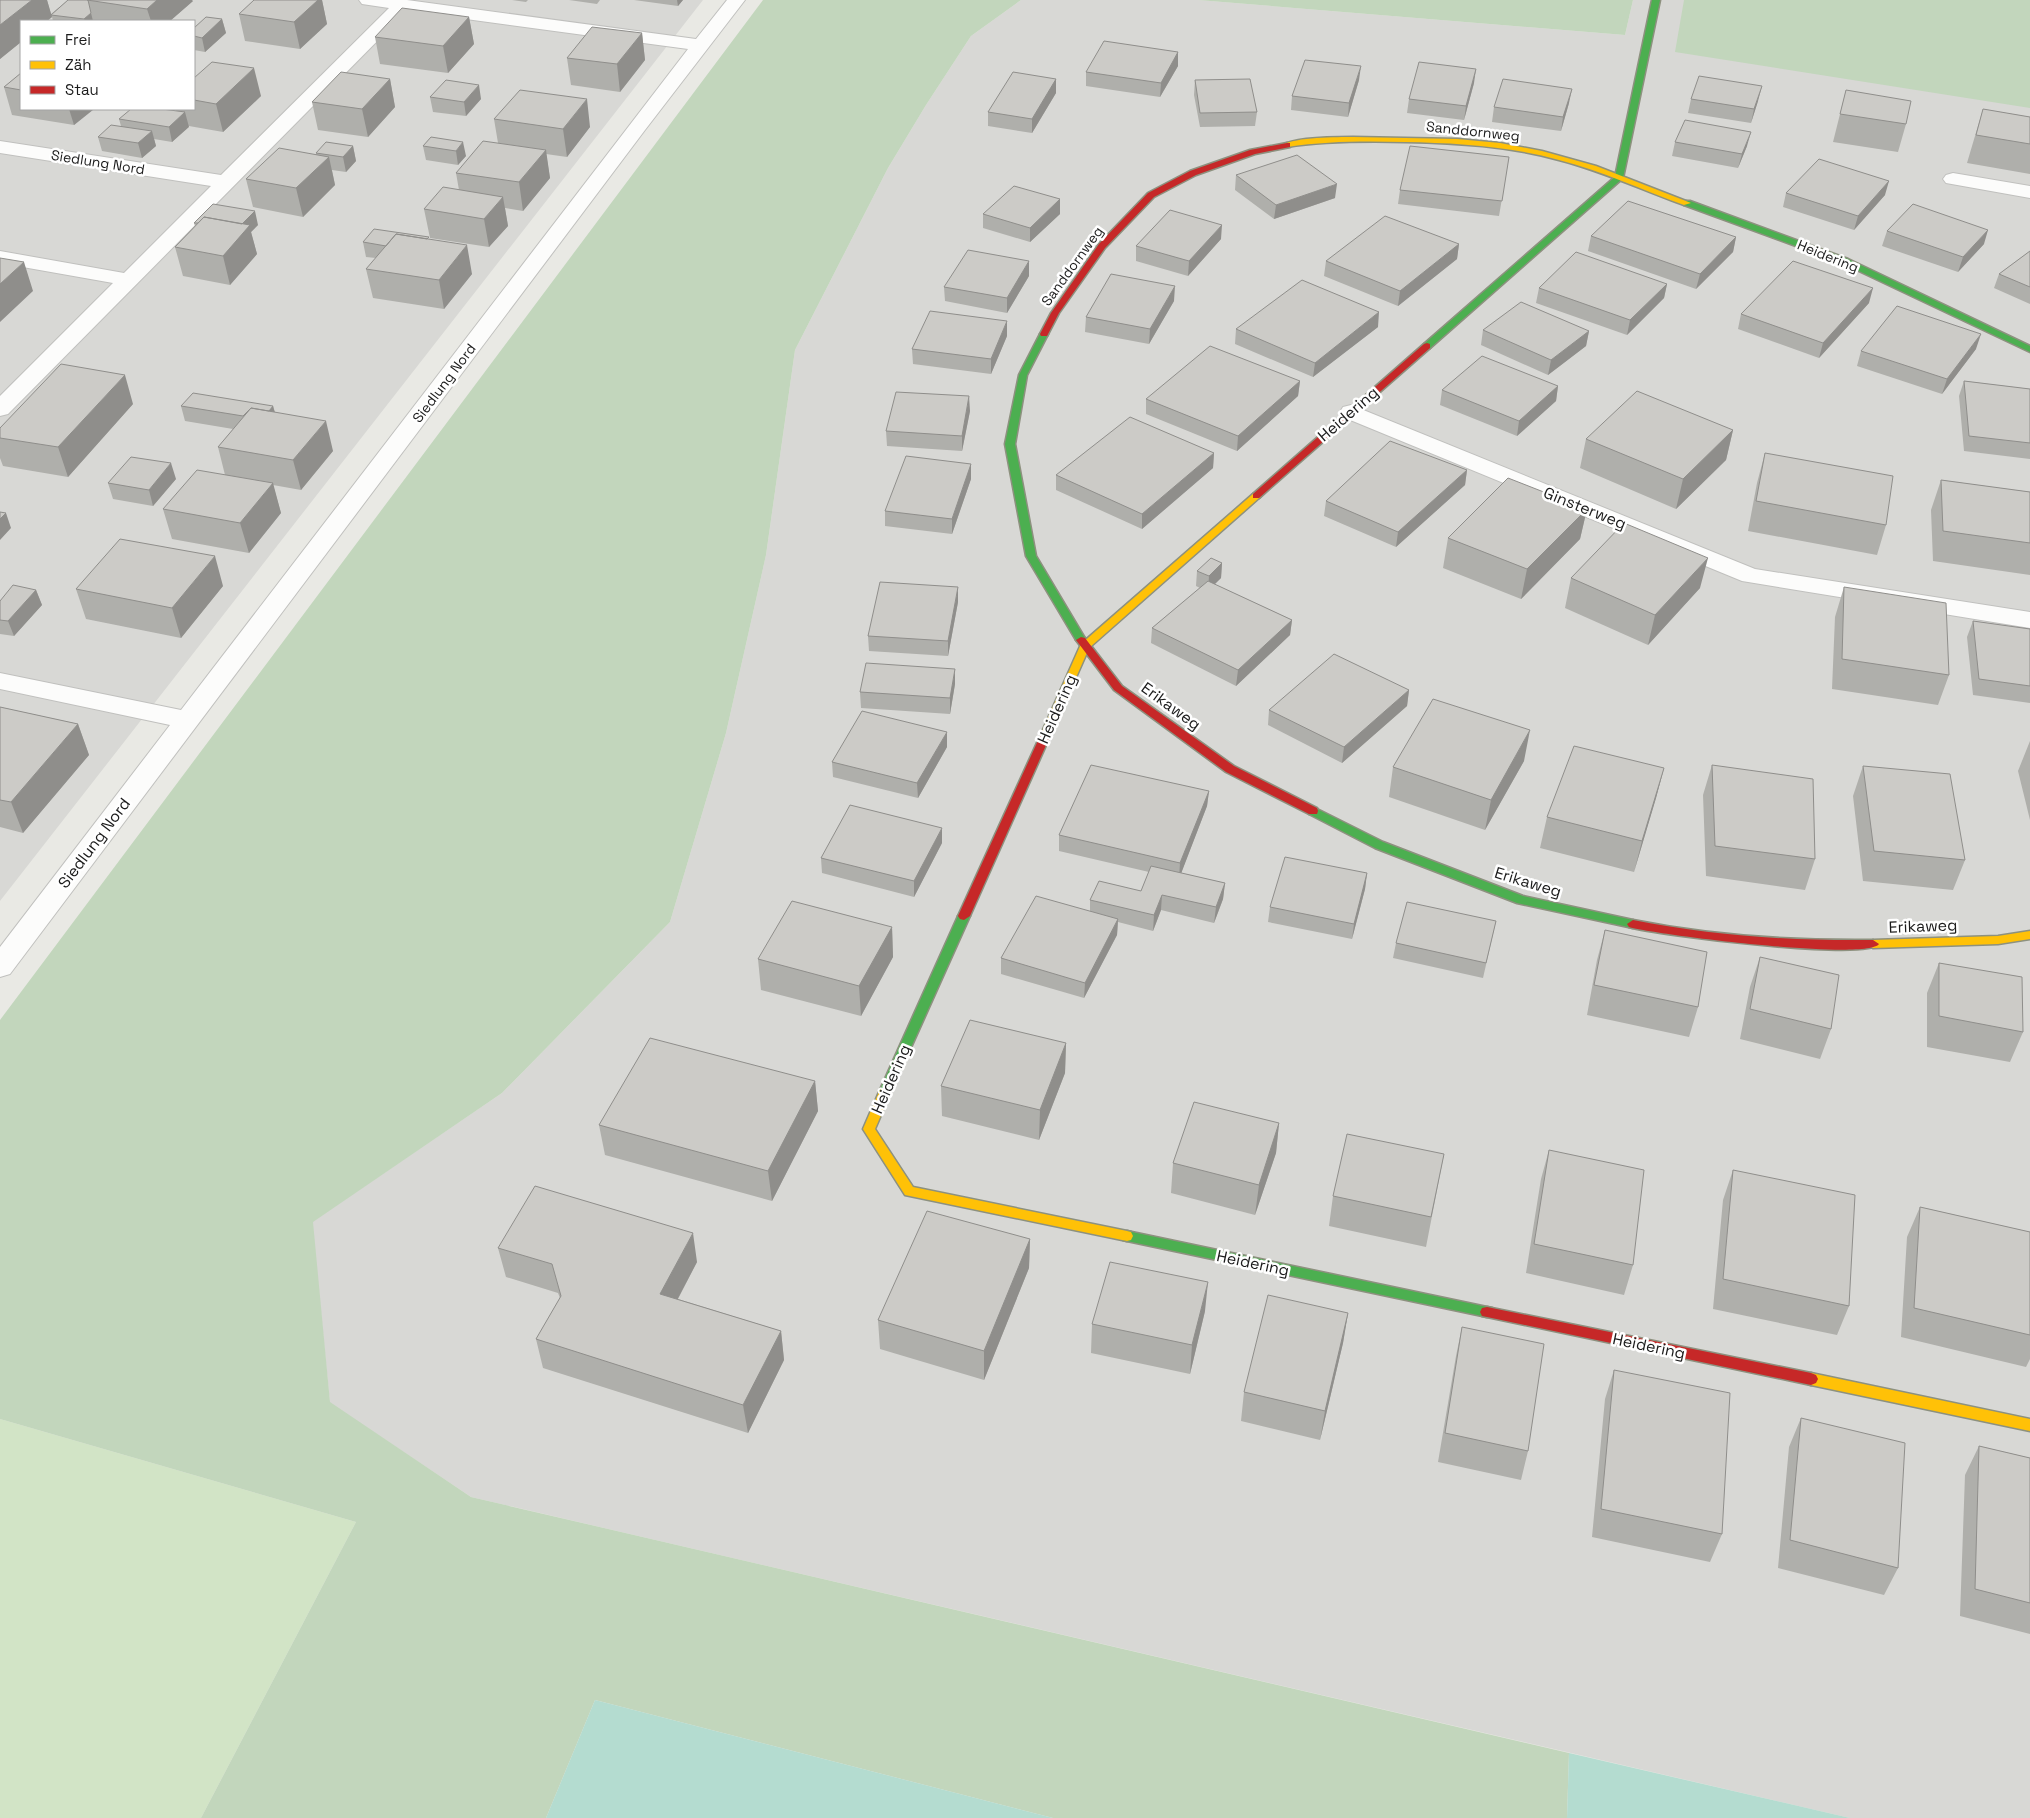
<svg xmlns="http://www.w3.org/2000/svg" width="2030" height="1818" font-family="'Space Grotesk',sans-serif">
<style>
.residential{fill:#d8d8d5;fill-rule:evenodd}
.grass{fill:#d2e4c6}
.forest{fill:#c2d6bc}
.pitch{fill:#b4dcd0}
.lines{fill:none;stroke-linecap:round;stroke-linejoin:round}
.street-casing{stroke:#c0c0be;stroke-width:2}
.fast-casing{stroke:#8d917f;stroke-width:3}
.slow-casing{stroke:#8d917f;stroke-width:3}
.jam-casing{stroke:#8d917f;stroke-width:3}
.street{fill:#fcfcfb;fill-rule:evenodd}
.fast{fill:#4caf50;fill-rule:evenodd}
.slow{fill:#ffc107;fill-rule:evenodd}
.jam{fill:#c62828;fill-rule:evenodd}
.wall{fill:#afafab}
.shaded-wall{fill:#8f8e8b}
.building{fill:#cccbc7;stroke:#8f8e8b}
.labels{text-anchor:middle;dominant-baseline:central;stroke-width:5;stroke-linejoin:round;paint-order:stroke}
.far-street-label{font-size:14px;fill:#1b1b1b;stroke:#fff}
.street-label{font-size:16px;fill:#1b1b1b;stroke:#fff}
</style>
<rect width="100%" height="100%" fill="#e9e9e4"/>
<path class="residential" d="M0,0H703L0,901ZM21,21H194V109H21Z
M1021,0H1198L1625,35L1633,0H2030V1818H1850L471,1497L330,1403L312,1222L502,1093L670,922L726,733L766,555L795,350L888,168L926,105L971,36Z"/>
<path class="grass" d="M0,1419L356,1522L201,1818H0Z"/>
<path class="forest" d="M763,0H1021L971,36L926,105L888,168L795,350L766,555L726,733L670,922L502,1093L313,1222L330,1402L471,1497L1569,1753L1567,1818H1053L595,1700L546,1818H201L356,1522L0,1419V1020Z
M1198,0H1633L1625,35Z
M1684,0H2030V108L1675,52Z"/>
<path class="pitch" d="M595,1700L1053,1818H546Z
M1569,1753L1850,1818H1567Z"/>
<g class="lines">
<g class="street-casing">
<path id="street" d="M359,0H407L696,39L727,0H745L645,130L10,974L0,977V947L170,725L0,689V673L181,710L688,49L407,11L8,414L0,416V396L113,283L0,263V251L124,273L211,186L0,153V141L221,175L389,8L362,4Z
M1953,173L2030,186V198L1946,183L1943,179L1946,175Z
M1351,405L1755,569L2030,612V628L1742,581L1343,417L1340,412L1343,407Z"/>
</g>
<g class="fast-casing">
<path id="fast" d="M1652,0H1660L1623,178L1430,348H1424V344L1615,177Z
M1684,201H1690L1848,259L2030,346V352L1842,263L1684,205Z
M1044,331L1048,334L1027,375L1015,444L1036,556L1086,640L1081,643L1076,640L1026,556L1005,444L1019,375L1040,334Z
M1313,807L1383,842L1523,896L1633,920L1639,924L1633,928L1517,903L1375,848L1309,814L1308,811L1309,808Z
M964,912L970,916L891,1092L889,1095H881L879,1092L958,916Z
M1127,1231L1487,1307L1492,1308L1494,1312L1492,1316L1487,1317L1127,1241L1123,1240L1121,1236L1123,1232Z"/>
</g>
<g class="slow-casing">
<path id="slow" d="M1353,137L1457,139L1500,143L1542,151L1596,166L1691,203L1684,205C1642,190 1602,171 1559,160C1509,146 1456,143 1405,142C1365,141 1326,141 1287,147L1283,145C1295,137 1338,137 1353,137Z
M1256,493L1261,496L1259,498L1089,648L1051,734L1046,738L1042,736L1041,734L1081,644L1253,494Z
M2030,931V939L1998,944L1873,948L1867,944L1873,940L1998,936Z
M885,1087L889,1089L891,1092L875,1129L913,1187L1127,1231L1131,1232L1133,1236L1131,1240L1127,1241L905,1195L863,1129L879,1092L881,1089Z
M1811,1373L2030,1419V1431L1811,1385L1806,1383L1804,1379L1806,1375Z"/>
</g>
<g class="jam-casing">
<path id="jam" d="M1287,143H1290V147L1255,154L1196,175L1154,197L1105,248L1059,313L1047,336H1041L1040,334L1051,313L1099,244L1148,193L1190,171L1250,150Z
M1427,343L1430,344V348L1259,498H1253V494L1424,344Z
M1081,637L1085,638L1122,686L1234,766L1317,808L1318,811L1317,814H1309L1226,772L1114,690L1076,640Z
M1046,730L1051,734L970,916L964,920L960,919L958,916L1041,734Z
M1633,920C1713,936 1792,941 1873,940L1879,944C1867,961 1657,935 1629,927L1627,924Z
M1487,1307L1811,1373L1816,1375L1818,1379L1816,1383L1811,1385L1487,1317L1482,1316L1480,1312L1482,1308Z"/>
</g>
<use href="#street" class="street"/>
<use href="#fast" class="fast"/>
<use href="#slow" class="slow"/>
<use href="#jam" class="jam"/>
</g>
<path class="wall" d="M0,0H47L51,14L68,0L193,1L170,21H53L52,17L0,59Z
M254,0H322L327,24L300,49L245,41L239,14Z
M512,0H528L526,2Z
M569,0H600L597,4Z
M634,0H683L678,6Z
M469,17L474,44L448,73L380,64L375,37Z
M222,19L226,33L205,52L194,50V28Z
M642,33L645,60L620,92L571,85L567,58Z
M1178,52V66L1160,97L1086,86V72Z
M21,73V109H94L74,125L12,115L4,87Z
M194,78L261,96L223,132L189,126L172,142L154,139L156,146L142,158L102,151L98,137L121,126L119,119L176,111V109H194Z
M390,79L395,107L368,137L318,130L312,102Z
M1056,79V93L1032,133L988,126V112Z
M1195,80L1257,112L1255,126L1200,127L1194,95Z
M1359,80L1348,117L1291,110L1292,96Z
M1474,83L1464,120L1407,113L1409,99Z
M1846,90L1906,124L1898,152L1833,142Z
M430,97L481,99L466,116L433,112Z
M1691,99L1758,101L1751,123L1688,113Z
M1569,103L1561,131L1492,122L1494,107Z
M1983,109L2030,117V174L1967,163Z
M494,119L590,127L567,157L546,154L550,178L523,211L505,208L508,226L489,247L430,238L424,209L459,190L456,173L498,143Z
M431,137L466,156L458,165L426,160L423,146Z
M1675,142L1747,146L1738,168L1672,156Z
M353,146L356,161L346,172L332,170L335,185L303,217L253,207L246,179L316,154V153Z
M1509,157L1499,216L1398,204L1400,190Z
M1236,175L1335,198L1274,219L1235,190Z
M1786,193L1885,195L1854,230L1783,207Z
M1060,199V214L1030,242L983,228V214Z
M194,223L258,225L251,232L257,254L230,285L183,276L175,247L195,226Z
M1887,231L1984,244L1958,272L1882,246Z
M1591,236L1736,237L1733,252L1696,289L1588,251Z
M429,239L472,274L444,309L373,298L366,269L376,258L366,257L363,242Z
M1221,239L1188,276L1136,261V246Z
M1459,244L1457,259L1398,306L1324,276L1326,261Z
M2030,251V304L1994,288L1999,274Z
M1029,276L1007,313L945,301L944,287Z
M1667,284L1664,298L1627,335L1536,303L1539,288Z
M1174,301L1149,344L1085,332L1086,317Z
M1869,303L1819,358L1738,329L1741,314Z
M1378,327L1313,377L1235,344L1236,329Z
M1483,330L1589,331L1586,346L1548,375L1481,345Z
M1007,336L991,374L913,364L912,349Z
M1976,349L1942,394L1857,366L1861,351Z
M1300,381L1298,396L1237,451L1146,414V399Z
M1964,381L2030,389V459L1964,451L1959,396Z
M1558,386L1556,401L1517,436L1440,405L1442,390Z
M133,404L68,477L3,466L0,458V428Z
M181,406H273L275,412L333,451L301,490L273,485L281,513L249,553L172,539L163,509L225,475L218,447L233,429L185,421Z
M970,411L962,451L887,446L886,431Z
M1733,430L1726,460L1676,509L1580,468L1586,439Z
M1214,453L1213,468L1142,529L1056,490V475Z
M1765,453L1886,525L1877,555L1748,531L1757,483Z
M971,464V479L952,534L885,526V511Z
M1467,470L1465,485L1396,547L1324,516L1326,501Z
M176,479L153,506L113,499L108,483Z
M1941,480L2030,492V575L1933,561L1931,510Z
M1587,509L1580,539L1521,599L1443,568L1448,538Z
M1222,563L1221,578L1214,584L1292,620L1290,635L1236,686L1151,643L1152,628L1200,588L1196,586L1197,571Z
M1571,578L1700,588L1648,645L1565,608Z
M223,586L181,638L86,619L76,589Z
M1844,587L1949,675L1938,705L1832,689L1835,617Z
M36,590L42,605L14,636L0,634V601Z
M958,602L948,656L869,651L868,636Z
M1973,621L2030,629V703L1973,695L1967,637Z
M955,684L950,714L861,708L860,692Z
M1409,690L1407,706L1342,763L1268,725L1269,710Z
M0,707L78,724L89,755L23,833L0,827Z
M2030,741V820L2018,771Z
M947,747L918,798L833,777L832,762Z
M1524,761L1485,830L1389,797L1393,767Z
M1712,765L1815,859L1805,890L1706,876L1703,795Z
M1863,766L1965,860L1953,890L1863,881L1853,796Z
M1664,768L1656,798L1634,872L1540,848L1547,817Z
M1209,791L1207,806L1181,873L1225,883L1223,899L1214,923L1161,910L1153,931L1118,922L1117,935L1084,998L1001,974V958L1090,911V900L1141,891L1149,872L1059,851V835Z
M942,843L914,897L822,873L821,858Z
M1367,873L1365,889L1352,939L1268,922L1270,907Z
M1496,921L1483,978L1393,958L1396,943Z
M892,927L893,957L861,1016L761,990L758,959Z
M1605,930L1698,1007L1689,1037L1587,1015L1597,960Z
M1760,957L1831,1029L1820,1059L1740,1039L1750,987Z
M1939,963L2023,1032L2010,1062L1927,1047V993Z
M1066,1043L1065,1073L1039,1140L942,1116L941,1086Z
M815,1081L818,1111L772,1201L605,1155L599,1125Z
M1279,1123L1276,1153L1255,1215L1171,1193L1173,1163Z
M1549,1150L1633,1265L1624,1295L1526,1273L1541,1179Z
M1444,1154L1426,1247L1329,1226L1333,1196Z
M1733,1170L1849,1306L1837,1335L1713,1309L1723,1200Z
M1920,1207L2030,1232V1359L2026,1367L1901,1337L1907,1237Z
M1030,1239L1029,1268L984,1380L880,1349L878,1320Z
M498,1248L697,1262L678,1299L781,1331L784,1360L748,1433L543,1368L536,1339L560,1298L558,1293L506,1277Z
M1205,1311L1190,1374L1091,1353L1092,1324Z
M1348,1313L1343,1343L1320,1440L1241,1421L1244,1392Z
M1462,1327L1528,1451L1521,1480L1438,1462L1456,1356Z
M1614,1370L1722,1534L1710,1562L1592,1537L1605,1399Z
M1801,1418L1898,1568L1884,1595L1778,1568L1789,1447Z
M1979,1446L2030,1458V1634L1960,1616L1965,1475Z"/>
<path class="shaded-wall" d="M32,0H47L52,17L47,21H21V42L0,59V25Z
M157,0H192L193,1L170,21H151L147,9Z
M318,0H322L327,24L300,49L294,22Z
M677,0H683L678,6Z
M91,13L93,21H85L84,19Z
M469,17L474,44L448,73L443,46Z
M222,19L226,33L205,52L202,38Z
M642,33L645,60L620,92L617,64Z
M1178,52V66L1160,97L1161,83Z
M1361,66L1359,80L1348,117L1349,103Z
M254,68L261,96L223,132L216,104Z
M1476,69L1474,83L1464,120L1466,106Z
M390,79L395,107L368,137L362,109Z
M1056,79V93L1032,133V119Z
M479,85L481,99L466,116L464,102Z
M1762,86L1758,101L1751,123L1754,109Z
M1572,89L1569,103L1561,131L1563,117Z
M587,99L590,127L567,157L563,129Z
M69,109H94L74,125Z
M185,112L189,127L172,142L169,127Z
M152,131L156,146L142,158L138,143Z
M1751,132L1747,146L1738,168L1742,154Z
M463,142L466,156L458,165L456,151Z
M353,146L356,161L346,172L343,157Z
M546,150L550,178L523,211L519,182Z
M329,157L335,185L303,217L296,188Z
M1889,181L1885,195L1854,230L1858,216Z
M1337,184L1335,198L1274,219L1276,205Z
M503,197L508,226L489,247L484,219Z
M1060,199V214L1030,242V228Z
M255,211L258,225L251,232L257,254L230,285L223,256L236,230Z
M1222,225L1221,239L1188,276L1189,261Z
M1988,230L1984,244L1958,272L1963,257Z
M1736,237L1733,252L1696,289L1700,274Z
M1459,244L1457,259L1398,306L1400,291Z
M467,245L472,274L444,309L439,280Z
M1029,261V276L1007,313V298Z
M24,262L33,291L0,322V284Z
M1667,284L1664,298L1627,335L1630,320Z
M1175,286L1174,301L1149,344L1150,329Z
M1873,288L1869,303L1819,358L1823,343Z
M1379,312L1378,327L1313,377L1315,363Z
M1007,321V336L991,374V359Z
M1589,331L1586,346L1548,375L1551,360Z
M1981,334L1976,349L1942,394L1947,379Z
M125,375L133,404L68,477L58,447Z
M1300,381L1298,396L1237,451L1238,436Z
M1558,386L1556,401L1517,436L1519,421Z
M969,396L970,411L962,451V436Z
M273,406L277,421L261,420Z
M326,421L333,451L301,490L293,460Z
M1733,430L1726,460L1676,509L1683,479Z
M1214,453L1213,468L1142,529V514Z
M171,463L176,479L153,506L149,490Z
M971,464V479L952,534V519Z
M1467,470L1465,485L1396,547L1398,532Z
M273,483L281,513L249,553L240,523Z
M1587,509L1580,539L1521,599L1527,569Z
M6,513L11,528L0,540V519Z
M215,556L223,586L181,638L172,608Z
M1708,558L1700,588L1648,645L1655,615Z
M1222,563L1221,578L1208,591L1209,576Z
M958,587V602L948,656V641Z
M36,590L42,605L14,636L8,621Z
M1292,620L1290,635L1236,686L1238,670Z
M955,669V684L950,714V698Z
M1409,690L1407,706L1342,763L1344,747Z
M78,724L89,755L23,833L11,802Z
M1530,730L1524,761L1485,830L1491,800Z
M947,732V747L918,798L917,783Z
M1664,768L1656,798L1634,872L1642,841Z
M1209,791L1207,806L1179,879L1180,863Z
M942,828V843L914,897V881Z
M1367,873L1365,889L1352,939L1354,924Z
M1225,883L1223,899L1214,923L1216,907Z
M1162,895L1161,910L1153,931L1154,915Z
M1118,919L1117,935L1084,998L1085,983Z
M892,927L893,957L861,1016L859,986Z
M1066,1043L1065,1073L1039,1140L1040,1110Z
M815,1081L818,1111L772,1201L768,1171Z
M1279,1123L1276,1153L1255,1215L1259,1185Z
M693,1233L697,1262L665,1323L660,1294Z
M1030,1239L1029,1268L984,1380V1351Z
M1208,1282L1205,1311L1190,1374L1192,1345Z
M1348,1313L1343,1343L1320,1440L1325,1411Z
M781,1331L784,1360L748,1433L743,1405Z"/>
<path class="building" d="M0,0H32L0,25Z
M68,0H88L91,13L84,19L51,15Z
M87,0H157L147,9Z
M254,0H318L294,22L239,14Z
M402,8L469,17L443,46L375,37Z
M206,17L222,19L202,38L194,36V28Z
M592,27L642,33L617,64L567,58Z
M1104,41L1178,52L1161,83L1086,72Z
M1305,60L1361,66L1349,103L1292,96Z
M212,62L254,68L216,104L194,100V78Z
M1419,62L1476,69L1466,106L1409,99Z
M341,72L390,79L362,109L312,102Z
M1013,72L1056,79L1032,119L988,112Z
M21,73V90L4,87Z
M1699,76L1762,86L1754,109L1691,99Z
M1250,79L1257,112L1200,113L1195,80Z
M1503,79L1572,89L1563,117L1494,107Z
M446,80L479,85L464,102L430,97Z
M520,90L587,99L563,129L494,119Z
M1846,90L1911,101L1906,124L1840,114Z
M131,109H162L185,112L169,127L119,119Z
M1983,109L2030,117V144L1976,135Z
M1685,120L1751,132L1742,154L1675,142Z
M111,125L152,131L138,143L98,137Z
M431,137L463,142L456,151L423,146Z
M483,141L546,150L519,182L456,173Z
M326,142L353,146L343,157L316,153Z
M1410,146L1509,157L1502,201L1400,190Z
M279,148L329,157L296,188L246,179Z
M1297,155L1337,184L1276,205L1236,175Z
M1819,159L1889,181L1858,216L1786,193Z
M1014,186L1060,199L1030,228L983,214Z
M443,187L503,197L484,219L424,209Z
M1628,201L1736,237L1700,274L1591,236Z
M213,204L255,211L242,224L204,217L198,223H194Z
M1913,204L1988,230L1963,257L1887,231Z
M1170,210L1222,225L1189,261L1136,246Z
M1385,216L1459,244L1400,291L1326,261Z
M204,217L250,225L223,256L175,247Z
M374,229L429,237L427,239L396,234L386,246L363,242Z
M396,234L467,245L439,280L366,269Z
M968,250L1029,261L1007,298L944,287Z
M2030,251V287L1999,274Z
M1576,252L1667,284L1630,320L1539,288Z
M0,258L24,262L0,284Z
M1793,261L1873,288L1823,343L1741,314Z
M1111,274L1175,286L1150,329L1086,317Z
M1302,280L1379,312L1315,363L1236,329Z
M1521,302L1589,331L1551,360L1483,330Z
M1897,306L1981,334L1947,379L1861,351Z
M930,311L1007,321L991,359L912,349Z
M1210,346L1300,381L1238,436L1146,399Z
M1482,356L1558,386L1519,421L1442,390Z
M61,364L125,375L58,447L0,438V428Z
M1964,381L2030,389V443L1969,436Z
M1637,391L1733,430L1683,479L1586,439Z
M896,392L969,396L962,436L886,431Z
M193,393L273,406L269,411L251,408L243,416L181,406Z
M251,408L326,421L293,460L218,447Z
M1130,417L1214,453L1142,514L1056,475Z
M1390,441L1467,470L1398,532L1326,501Z
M1765,453L1893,476L1886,525L1756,501Z
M906,456L971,464L952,519L885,511Z
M131,457L171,463L149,490L108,483Z
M197,470L273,483L240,523L163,509Z
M1508,478L1587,509L1527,569L1448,538Z
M1941,480L2030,492V543L1943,531Z
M0,512L6,513L0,519Z
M1624,523L1708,558L1655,615L1571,578Z
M120,539L215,556L172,608L76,589Z
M1211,558L1222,563L1209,576L1197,571Z
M1208,581L1292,620L1238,670L1152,628Z
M880,582L958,587L948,641L868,636Z
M13,585L36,590L8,621L0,620V601Z
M1844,587L1946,603L1949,675L1842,659Z
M1973,621L2030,629V686L1979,679Z
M1334,654L1409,690L1344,747L1269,710Z
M866,663L955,669L950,698L860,692Z
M1433,699L1530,730L1491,800L1393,767Z
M0,707L78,724L11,802L0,800Z
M862,711L947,732L917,783L832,762Z
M1574,746L1664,768L1642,841L1547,817Z
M1091,765L1209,791L1180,863L1059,835Z
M1712,765L1813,779L1815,859L1715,846Z
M1863,766L1950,774L1965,860L1874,851Z
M850,805L942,828L914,881L821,858Z
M1285,857L1367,873L1354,924L1270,907Z
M1151,866L1225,883L1216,907L1162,895L1154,915L1090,900L1099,881L1141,891Z
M1036,896L1118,919L1085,983L1001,958Z
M792,901L892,927L859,986L758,959Z
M1407,902L1496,921L1486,963L1396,943Z
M1605,930L1707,952L1698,1007L1594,985Z
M1760,957L1839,975L1831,1029L1750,1009Z
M1939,963L2022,977L2023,1032L1939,1016Z
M970,1020L1066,1043L1040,1110L941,1086Z
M650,1038L815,1081L768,1171L599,1125Z
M1194,1102L1279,1123L1259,1185L1173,1163Z
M1347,1134L1444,1154L1431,1217L1333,1196Z
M1549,1150L1644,1170L1633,1265L1534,1244Z
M1733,1170L1855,1195L1849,1306L1723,1279Z
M535,1186L693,1233L660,1294L781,1331L743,1405L536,1339L561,1296L552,1264L498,1248Z
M1920,1207L2030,1232V1335L1914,1308Z
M927,1211L1030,1239L984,1351L878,1320Z
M1110,1262L1208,1282L1192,1345L1092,1324Z
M1268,1295L1348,1313L1325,1411L1244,1392Z
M1462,1327L1544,1344L1528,1451L1445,1433Z
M1614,1370L1730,1393L1722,1534L1601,1509Z
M1801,1418L1905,1443L1898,1568L1790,1540Z
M1979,1446L2030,1458V1603L1975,1589Z"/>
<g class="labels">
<g class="far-street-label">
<text transform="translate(1473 131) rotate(6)">Sanddornweg</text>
<text transform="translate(98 162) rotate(9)">Siedlung Nord</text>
<text transform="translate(1828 256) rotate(22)">Heidering</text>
<text transform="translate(1072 266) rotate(-54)">Sanddornweg</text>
<text transform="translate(444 383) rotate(-53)">Siedlung Nord</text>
</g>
<g class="street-label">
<text transform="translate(1348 414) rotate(-41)">Heidering</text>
<text transform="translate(1585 508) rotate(22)">Ginsterweg</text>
<text transform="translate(1171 706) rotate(36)">Erikaweg</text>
<text transform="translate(1057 709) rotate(-66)">Heidering</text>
<text transform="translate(94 843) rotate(-53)">Siedlung Nord</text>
<text transform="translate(1528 882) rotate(17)">Erikaweg</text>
<text transform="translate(1923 926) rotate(-2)">Erikaweg</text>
<text transform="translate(891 1079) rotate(-66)">Heidering</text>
<text transform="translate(1253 1263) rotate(12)">Heidering</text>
<text transform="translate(1649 1346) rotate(12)">Heidering</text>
</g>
</g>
<rect x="20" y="20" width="175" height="90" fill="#ffffff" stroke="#a4a4a4"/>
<rect x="30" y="36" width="25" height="8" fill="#4caf50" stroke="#a4a4a4"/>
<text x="65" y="45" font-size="15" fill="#1b1b1b">Frei</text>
<rect x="30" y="61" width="25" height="8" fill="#ffc107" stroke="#a4a4a4"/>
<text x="65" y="70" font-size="15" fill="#1b1b1b">Zäh</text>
<rect x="30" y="86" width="25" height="8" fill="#c62828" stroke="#a4a4a4"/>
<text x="65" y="95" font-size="15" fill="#1b1b1b">Stau</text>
</svg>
